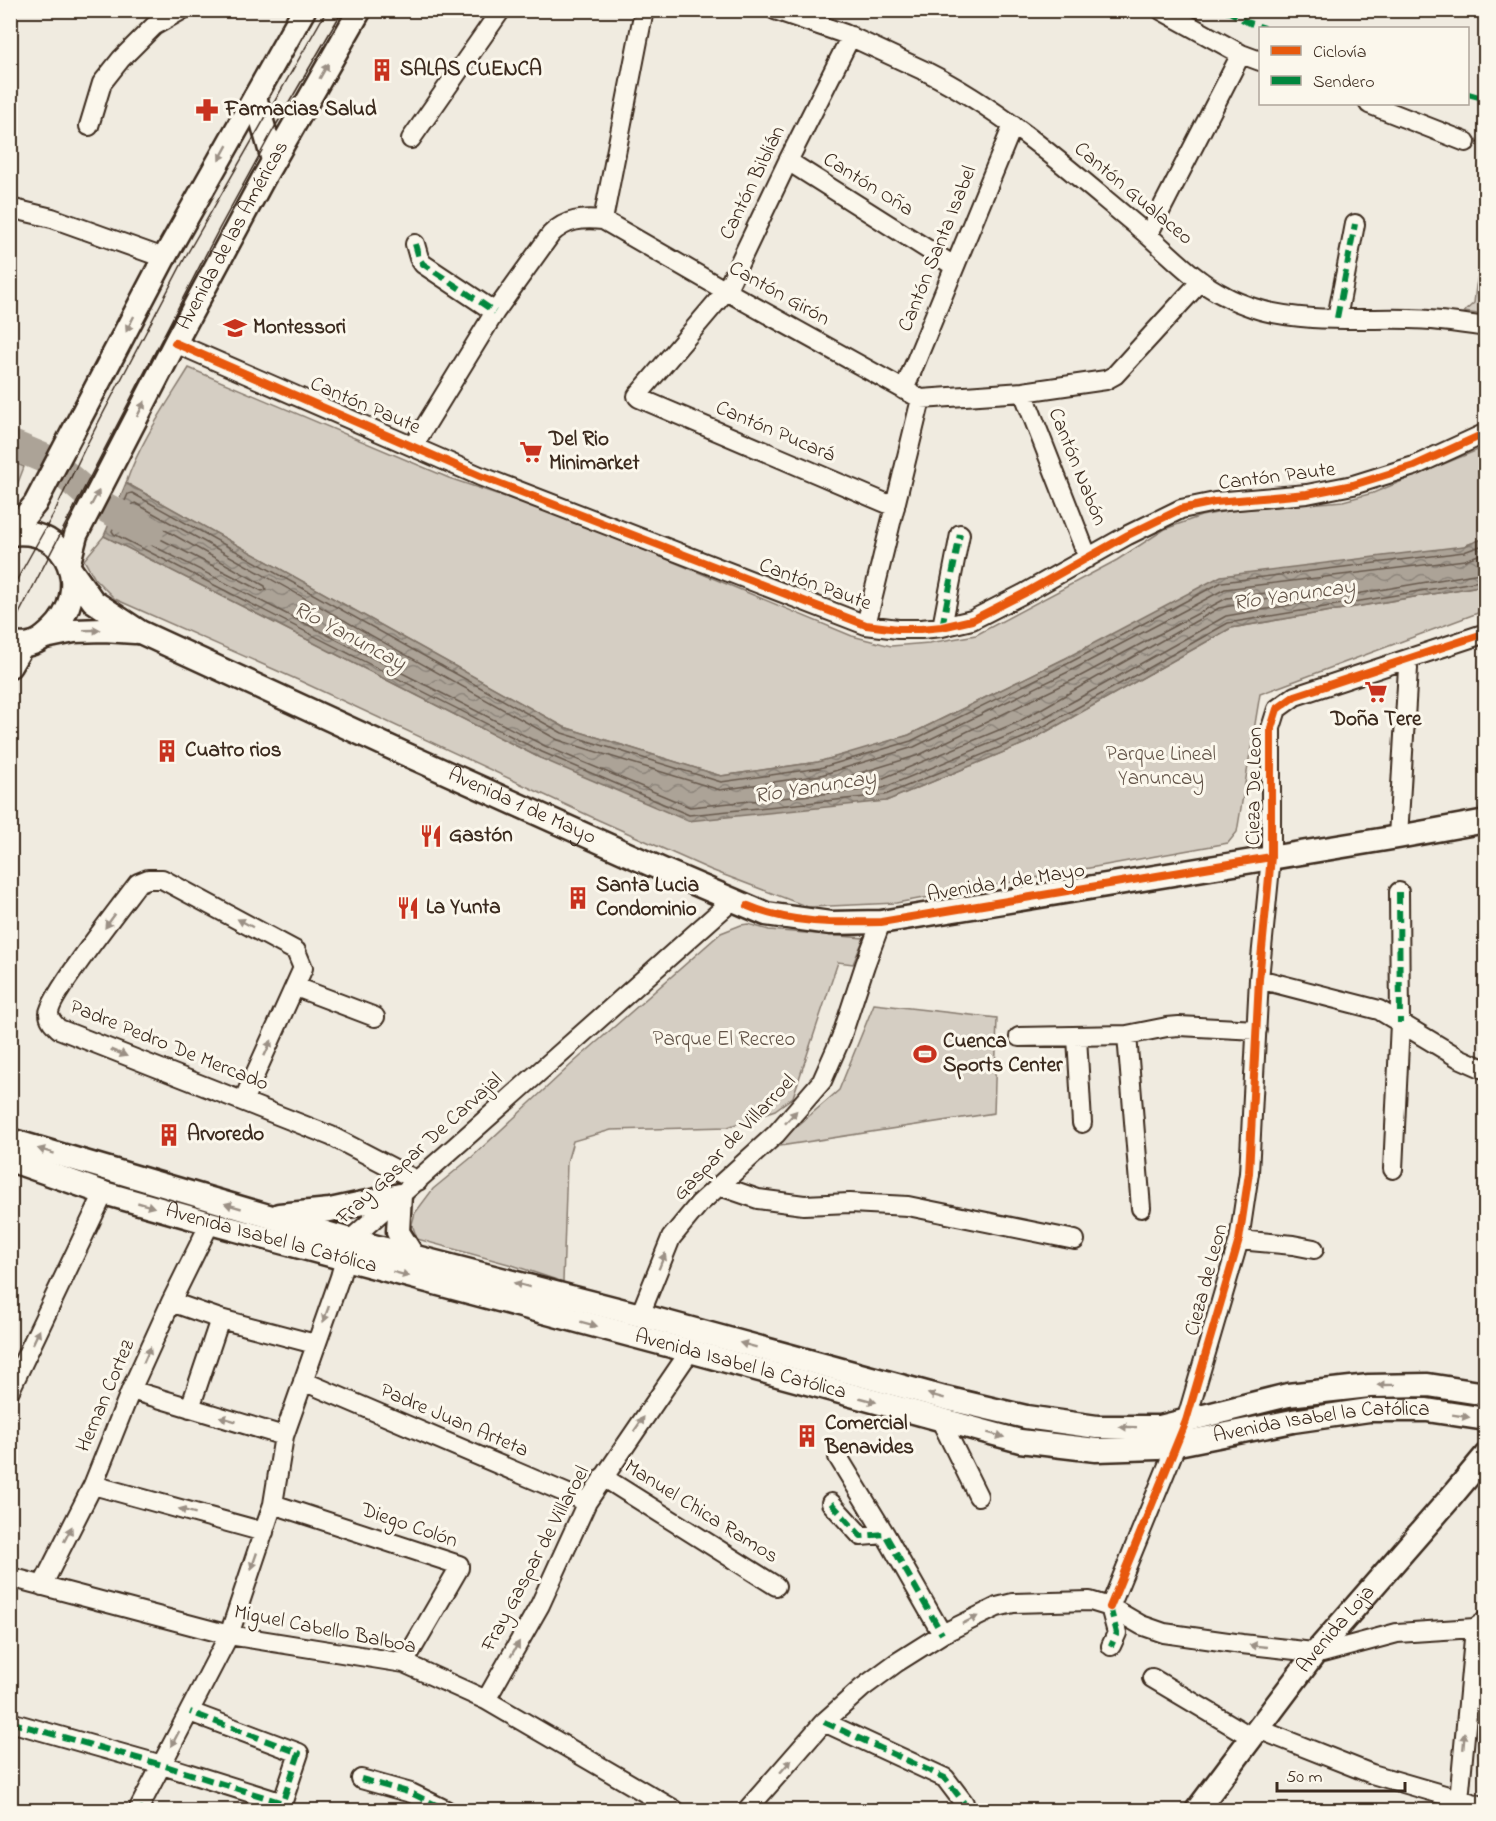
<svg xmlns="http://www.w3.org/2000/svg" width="1496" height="1821" font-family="'Indie Flower',sans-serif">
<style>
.park{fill:#d5cec3;stroke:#887c70;stroke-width:1.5}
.water{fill:url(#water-waves);stroke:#7f7367;stroke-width:1.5}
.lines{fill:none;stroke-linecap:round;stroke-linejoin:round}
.shore{stroke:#685a4e;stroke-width:1.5}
.river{stroke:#aca397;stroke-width:30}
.minor-casing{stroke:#3b2a1e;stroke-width:22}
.major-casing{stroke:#3b2a1e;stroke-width:27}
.minor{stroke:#fbf7ec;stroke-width:18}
.major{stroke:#fbf7ec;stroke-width:22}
.tram{stroke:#3b2a1e;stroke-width:1.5}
.quiet{stroke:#00873e;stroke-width:6;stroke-dasharray:12 6;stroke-linecap:butt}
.cycleway-casing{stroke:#fbf7ec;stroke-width:11}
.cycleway{stroke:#e8590c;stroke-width:8}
.oneway{fill:#9b9085}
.labels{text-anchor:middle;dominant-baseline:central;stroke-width:6;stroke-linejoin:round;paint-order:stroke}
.poi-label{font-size:21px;font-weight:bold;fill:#3b2a1e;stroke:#fbf7ec;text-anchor:start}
.street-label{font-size:21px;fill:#3b2a1e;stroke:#fbf7ec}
.park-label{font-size:21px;fill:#625347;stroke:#fbf7ec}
.water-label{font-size:22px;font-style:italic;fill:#635448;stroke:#fbf7ec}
</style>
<defs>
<pattern id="water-waves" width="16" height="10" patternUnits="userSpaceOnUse" patternTransform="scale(1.5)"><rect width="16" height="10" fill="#aca397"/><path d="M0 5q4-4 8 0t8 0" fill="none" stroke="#8d857b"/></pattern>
</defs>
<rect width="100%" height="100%" fill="#f0ebe0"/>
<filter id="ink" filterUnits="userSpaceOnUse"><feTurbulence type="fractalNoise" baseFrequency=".0167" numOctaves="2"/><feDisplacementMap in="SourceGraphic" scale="12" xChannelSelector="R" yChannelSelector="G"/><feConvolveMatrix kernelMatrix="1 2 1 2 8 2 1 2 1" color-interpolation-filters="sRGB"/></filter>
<g filter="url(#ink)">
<path class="park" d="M1485,241V315L1464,312L1474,303L1476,286Z
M189,368L449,478L565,517L852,636L891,646L929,643L976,635L1117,560L1165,529L1201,516L1227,511L1343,501L1373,493L1485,447L1486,538L1464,546L1064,659L909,735L869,748L818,762L721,776L564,727L126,483C140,442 167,404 189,368Z
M11,461L24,467L11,501H10Z
M104,536L540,758L886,801L1028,742L1231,628L1485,585L1486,610L1260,694L1237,832L1228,843L896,903L808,907L711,870L594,818L298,680L115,599L95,579L84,560Z
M748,924L769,930L864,938L853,964L838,962L793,1097L775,1110L728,1127L611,1130L573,1141L567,1162L563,1282L512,1265L417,1239L412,1224L415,1213L433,1189L472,1157L573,1063L721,933L741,925Z
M874,1004L997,1018L994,1113L773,1147L839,1090Z"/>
<path class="water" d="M126,483L564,727L721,776L818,762L909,735L1064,659L1221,576L1464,546L1485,538V585L1231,628L1028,742L886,801L688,821L540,758L104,536Z"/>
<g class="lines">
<path class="shore" d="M140,516L265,586L266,590L262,591L135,526L134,523L136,517Z
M1486,544L1464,552L1222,582L1067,664L911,741L820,768L721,782L562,733L132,493L128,494L112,531L114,534L542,752L689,815L885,795L1025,737L1228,623L1486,580
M1486,552L1465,560L1225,589L1070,671L914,747L821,775L720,790L558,740L135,503L132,505L122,528L124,531L545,746L690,807L883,788L1022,730L1226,616L1486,572
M1274,592L1277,595L1275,598L1219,608L1018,722L881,779L851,782L848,780L850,776L919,755L1075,679L1227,598Z"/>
<path class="river" d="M10,444L48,460L99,504L149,531"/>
<g class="minor-casing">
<path id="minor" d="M775,10L845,34L927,72C1007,112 1074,174 1143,231C1169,253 1194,281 1225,296C1234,301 1245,305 1254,308C1299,323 1362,318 1409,319C1434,319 1460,323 1486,327
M1161,10L1241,54L1260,61
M851,36L788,161L726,291L637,396L639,398L895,507
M1369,104L1466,142
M89,126L102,83L121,59L154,26L182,10
M411,139L501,10
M788,161L954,266
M10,208L52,218L164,258
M603,220L644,10
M1148,235L1241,54
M415,244L419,258L423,264L495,312
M1337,318L1355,224
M175,343L480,476L866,625L898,629H921L942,627L972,620L1023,594L1128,535L1181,509L1215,502L1307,494L1353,485L1414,466L1486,433
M904,390L1013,125
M1023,392L1088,558
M413,446L495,312L551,234C566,219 583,218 603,220L726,291L921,399L1023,392L1106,380L1115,375L1201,281
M866,625L921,399
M942,627L960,534
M1398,837L1408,668
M1259,979L1379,1010L1459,1058L1486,1070
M296,987L375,1017
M1127,1035L1141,1208
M1019,1037L1127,1035L1167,1027L1179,1026L1257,1030
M1077,1037L1082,1123
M243,1101L303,968L296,951L162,879H148L138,883C123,903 50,996 49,1013C49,1020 54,1024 59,1029L331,1136L418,1181
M1393,1169L1400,1023L1399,892
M720,1186L758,1199L804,1205L850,1203L908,1206L1075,1240
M1239,1240L1293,1245L1314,1249
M171,1302L220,1319L315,1344
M640,1315L671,1238L699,1204L776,1134L822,1081L841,1038L865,965L881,922
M303,1381L587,1502
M10,1390L104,1193
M131,1390L284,1436
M190,1408L220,1319
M940,1419L978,1496
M838,1457L885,1534L942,1634
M603,1477L776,1586
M93,1485L264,1532
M831,1503L861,1536L885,1534
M273,1504L459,1565V1568L404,1663
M10,1577L229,1635L404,1663L486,1700L675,1810
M42,1586L93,1485L131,1390L171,1302L210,1223
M1110,1607L1186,1421L1239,1240L1249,1173L1259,979L1271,857V728L1277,709L1295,696L1486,633
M1110,1607L1117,1633L1111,1646
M1152,1678L1253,1738
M486,1700L540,1605L587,1502L690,1351
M10,1722L162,1765L280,1802L283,1801L299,1753L190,1712
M824,1722L945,1778L964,1803
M1258,1729L1372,1774L1486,1807
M361,1779L411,1793L446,1810
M1459,1800L1475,1628
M138,1810L229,1635L273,1504L284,1436L340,1277L350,1240L734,899
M747,1810L824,1722L862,1688L896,1663L942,1634L997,1607L1013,1603L1090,1601L1110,1607L1141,1625L1164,1633L1242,1644L1322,1653L1397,1633L1475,1628L1486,1620"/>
</g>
<g class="major-casing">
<g id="major">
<path d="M255,97L273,160"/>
<path d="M11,533L35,504L164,258L304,10"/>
<path d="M10,534C70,525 92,592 52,630C46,635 41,641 33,643C26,646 18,645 10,644"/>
<path id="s1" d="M69,562L76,535L175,343L263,179L360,10"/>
<path id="s2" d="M71,570L93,601L140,632L405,754L663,870L766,914L830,923L881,922L1398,837L1486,821"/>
<path d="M45,637L74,631L104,630L135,632"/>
<path d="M10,666L22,646"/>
<path d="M10,1140L350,1240L640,1315L945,1398L1026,1417L1097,1427H1160L1288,1395L1369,1386L1428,1385L1486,1394"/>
<path id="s3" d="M10,1160L104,1193L210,1223L690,1351L1020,1441L1096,1450L1158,1448L1293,1421L1369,1410H1427L1486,1419"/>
<path d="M279,1215L330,1210L400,1195L398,1232L413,1256"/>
<path id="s4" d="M1197,1810L1316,1652L1451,1497L1486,1455"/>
</g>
</g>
<use href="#minor" class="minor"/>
<use href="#major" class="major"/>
<path class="tram" d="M10,592L54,513L85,448L187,254L327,10
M10,631L219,229L272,132L343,10"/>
<path class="quiet" d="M1226,10L1247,22L1265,28
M1468,94L1486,99
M415,244L419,258L423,264L495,312
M1337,318L1355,224
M942,627L960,534
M1399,892L1400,1023
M831,1503L861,1536L885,1534L942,1634
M1110,1607L1117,1633L1111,1646
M10,1722L162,1765L280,1802L283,1801L299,1753L190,1712
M824,1722L945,1778L964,1803
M361,1779L411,1793L446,1810
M139,1809L142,1810"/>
<g class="cycleway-casing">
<path id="cycleway" d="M175,343L480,476L866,625L898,629H921L942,627L972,620L1023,594L1128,535L1181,509L1215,502L1307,494L1353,485L1414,466L1486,433
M748,906C790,924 836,923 881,922L1271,857
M1110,1607L1186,1421L1239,1240L1249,1173L1259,979L1271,857V728L1277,709L1295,696L1486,633"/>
</g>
<use href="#cycleway" class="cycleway"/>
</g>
<defs><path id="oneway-solid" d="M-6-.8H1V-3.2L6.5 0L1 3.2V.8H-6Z" transform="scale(1.5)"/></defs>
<g class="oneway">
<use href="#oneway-solid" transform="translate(324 71) rotate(-60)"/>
<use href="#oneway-solid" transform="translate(223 153) rotate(119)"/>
<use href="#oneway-solid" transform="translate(130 324) rotate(117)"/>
<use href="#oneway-solid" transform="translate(141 409) rotate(-63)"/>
<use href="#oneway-solid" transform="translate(95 498) rotate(-62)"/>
<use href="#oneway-solid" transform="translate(92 630) rotate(-2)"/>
<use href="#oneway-solid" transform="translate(110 921) rotate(126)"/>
<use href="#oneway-solid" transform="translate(245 923) rotate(-152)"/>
<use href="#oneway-solid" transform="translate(268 1048) rotate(-65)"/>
<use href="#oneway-solid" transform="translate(119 1053) rotate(22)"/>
<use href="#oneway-solid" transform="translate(791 1117) rotate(-48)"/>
<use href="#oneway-solid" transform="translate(46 1151) rotate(-163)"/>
<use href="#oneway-solid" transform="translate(146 1205) rotate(16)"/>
<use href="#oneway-solid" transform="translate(233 1206) rotate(-164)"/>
<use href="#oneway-solid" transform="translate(662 1261) rotate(-68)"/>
<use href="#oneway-solid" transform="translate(401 1274) rotate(15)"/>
<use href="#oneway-solid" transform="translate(522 1285) rotate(-165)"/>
<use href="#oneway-solid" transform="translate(326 1314) rotate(110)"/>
<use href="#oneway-solid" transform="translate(589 1324) rotate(15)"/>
<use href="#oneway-solid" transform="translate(36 1337) rotate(-65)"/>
<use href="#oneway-solid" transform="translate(748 1345) rotate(-165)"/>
<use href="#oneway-solid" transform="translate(147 1355) rotate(-66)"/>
<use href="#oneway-solid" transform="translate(1386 1385) rotate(179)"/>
<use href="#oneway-solid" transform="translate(936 1396) rotate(-165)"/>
<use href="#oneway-solid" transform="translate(868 1400) rotate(15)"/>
<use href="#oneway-solid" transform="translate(1461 1416) rotate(9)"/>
<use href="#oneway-solid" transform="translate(228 1419) rotate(-163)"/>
<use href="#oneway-solid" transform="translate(639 1424) rotate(-55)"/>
<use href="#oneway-solid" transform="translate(1128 1427) rotate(-179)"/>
<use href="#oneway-solid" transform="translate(996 1435) rotate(15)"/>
<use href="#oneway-solid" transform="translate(187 1511) rotate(-165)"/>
<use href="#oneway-solid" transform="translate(68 1534) rotate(-63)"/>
<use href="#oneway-solid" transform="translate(254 1561) rotate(109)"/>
<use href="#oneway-solid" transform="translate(970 1620) rotate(-26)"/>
<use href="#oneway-solid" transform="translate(1258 1646) rotate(-174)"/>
<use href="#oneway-solid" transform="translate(515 1649) rotate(-60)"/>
<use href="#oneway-solid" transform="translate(175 1739) rotate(118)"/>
<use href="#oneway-solid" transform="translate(1464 1741) rotate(-85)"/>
<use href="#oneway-solid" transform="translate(786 1766) rotate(-49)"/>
</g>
</g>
<defs>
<g id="building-bare" transform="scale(1.8)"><path d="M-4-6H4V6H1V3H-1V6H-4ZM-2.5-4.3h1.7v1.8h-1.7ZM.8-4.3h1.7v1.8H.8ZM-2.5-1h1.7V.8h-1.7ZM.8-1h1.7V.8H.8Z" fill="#c8321e" stroke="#fbf7ec" stroke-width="2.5" paint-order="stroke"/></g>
<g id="pharmacy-bare" transform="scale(1.8)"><path d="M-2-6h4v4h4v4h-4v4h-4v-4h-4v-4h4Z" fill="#c8321e" stroke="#fbf7ec" stroke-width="2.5" paint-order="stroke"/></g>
<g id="school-bare" transform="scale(1.8)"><path d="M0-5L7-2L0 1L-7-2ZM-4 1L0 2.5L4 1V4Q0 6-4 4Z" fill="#c8321e" stroke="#fbf7ec" stroke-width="2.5" paint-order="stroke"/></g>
<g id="supermarket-bare" transform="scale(1.8)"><path d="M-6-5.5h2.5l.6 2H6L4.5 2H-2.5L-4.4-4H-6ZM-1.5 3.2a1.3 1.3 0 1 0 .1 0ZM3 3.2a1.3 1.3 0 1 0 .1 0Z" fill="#c8321e" stroke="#fbf7ec" stroke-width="2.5" paint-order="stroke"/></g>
<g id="restaurant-bare" transform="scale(1.8)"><path d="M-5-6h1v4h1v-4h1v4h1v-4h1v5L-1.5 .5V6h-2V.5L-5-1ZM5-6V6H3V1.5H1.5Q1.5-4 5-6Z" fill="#c8321e" stroke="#fbf7ec" stroke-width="2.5" paint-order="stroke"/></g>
<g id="stadium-bare" transform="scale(1.8)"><path d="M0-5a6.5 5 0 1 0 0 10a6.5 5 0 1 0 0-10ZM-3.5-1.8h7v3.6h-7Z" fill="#c8321e" stroke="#fbf7ec" stroke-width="2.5" paint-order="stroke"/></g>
</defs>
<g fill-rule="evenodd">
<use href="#building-bare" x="382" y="70"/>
<use href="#pharmacy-bare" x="207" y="110"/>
<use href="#school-bare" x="235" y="328"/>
<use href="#supermarket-bare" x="531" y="452"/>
<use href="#supermarket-bare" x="1376" y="692"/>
<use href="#building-bare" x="167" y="751"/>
<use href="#restaurant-bare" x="431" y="836"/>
<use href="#building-bare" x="578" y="898"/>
<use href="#restaurant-bare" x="408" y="908"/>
<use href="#stadium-bare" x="925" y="1054"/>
<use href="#building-bare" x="169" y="1135"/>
<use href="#building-bare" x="807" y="1436"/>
</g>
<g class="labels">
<g class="poi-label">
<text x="400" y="70">SALAS CUENCA</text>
<text x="225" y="110">Farmacias Salud</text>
<text x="253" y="328">Montessori</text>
<text x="549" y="440">Del Rio<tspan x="549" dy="24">Minimarket</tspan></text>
<text x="1376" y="720" text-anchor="middle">Doña Tere</text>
<text x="185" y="751">Cuatro rios</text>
<text x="449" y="836">Gastón</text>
<text x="596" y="886">Santa Lucia<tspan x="596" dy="24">Condominio</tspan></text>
<text x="426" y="908">La Yunta</text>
<text x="943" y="1042">Cuenca<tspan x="943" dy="24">Sports Center</tspan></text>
<text x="187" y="1135">Arvoredo</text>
<text x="825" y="1424">Comercial<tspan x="825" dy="24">Benavides</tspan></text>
</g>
<g class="street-label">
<text transform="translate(753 183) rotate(-64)">Cantón Biblián</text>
<text transform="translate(868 185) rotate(32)">Cantón Oña</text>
<text transform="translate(1133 194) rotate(40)">Cantón Gualaceo</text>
<text stroke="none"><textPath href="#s1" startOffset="366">Avenida de las Américas</textPath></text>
<text transform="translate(938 249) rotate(-68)">Cantón Santa Isabel</text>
<text transform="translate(779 294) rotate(29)">Cantón Girón</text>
<text transform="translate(365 406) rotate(23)">Cantón Paute</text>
<text transform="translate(775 432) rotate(23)">Cantón Pucará</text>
<text transform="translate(1077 467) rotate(68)">Cantón Nabón</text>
<text transform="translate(1277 477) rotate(-7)">Cantón Paute</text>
<text transform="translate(815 585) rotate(20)">Cantón Paute</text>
<text transform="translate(1255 786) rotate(-89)">Cieza De Leon</text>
<text stroke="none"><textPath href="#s2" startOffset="514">Avenida 1 de Mayo</textPath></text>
<text transform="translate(1006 883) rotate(-9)">Avenida 1 de Mayo</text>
<text transform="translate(169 1046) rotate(22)">Padre Pedro De Mercado</text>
<text transform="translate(735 1138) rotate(-46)">Gaspar de Villarroel</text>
<text transform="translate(420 1149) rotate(-42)">Fray Gaspar De Carvajal</text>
<text stroke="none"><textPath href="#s3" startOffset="273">Avenida Isabel la Católica</textPath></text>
<text transform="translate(1207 1280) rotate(-75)">Cieza de Leon</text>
<text stroke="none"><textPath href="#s3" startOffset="759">Avenida Isabel la Católica</textPath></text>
<text transform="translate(106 1396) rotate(-67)">Hernan Cortez</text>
<text transform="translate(454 1421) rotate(23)">Padre Juan Arteta</text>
<text stroke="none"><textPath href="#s3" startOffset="1353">Avenida Isabel la Católica</textPath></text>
<text transform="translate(701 1512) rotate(32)">Manuel Chica Ramos</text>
<text transform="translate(409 1526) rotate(19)">Diego Colón</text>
<text transform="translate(536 1559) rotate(-62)">Fray Gaspar de Villaroel</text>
<text transform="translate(325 1630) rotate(11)">Miguel Cabello Balboa</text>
<text stroke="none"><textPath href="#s4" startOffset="228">Avenida Loja</textPath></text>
</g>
<g class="park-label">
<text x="1161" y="755">Parque Lineal<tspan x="1161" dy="24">Yanuncay</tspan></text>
<text x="724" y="1040">Parque El Recreo</text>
</g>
<g class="water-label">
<text transform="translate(1294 596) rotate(-8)">Río Yanuncay</text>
<text transform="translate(349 637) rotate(28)">Río Yanuncay</text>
<text transform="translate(815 788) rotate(-9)">Río Yanuncay</text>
</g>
</g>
<rect width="1496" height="1821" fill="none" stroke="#fbf7ec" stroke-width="36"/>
<rect x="18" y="18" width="1460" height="1785" fill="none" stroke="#3b2a1e" stroke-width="2" filter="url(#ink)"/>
<rect x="1259" y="27" width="210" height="78" fill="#fbf7ec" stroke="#aea59a" stroke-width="1.5"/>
<rect x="1271" y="46" width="30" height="9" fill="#e8590c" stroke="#aea59a" stroke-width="1.5"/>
<text x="1313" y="57" font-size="18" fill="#3b2a1e">Ciclovía</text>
<rect x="1271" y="76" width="30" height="9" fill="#00873e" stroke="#aea59a" stroke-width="1.5"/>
<text x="1313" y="87" font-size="18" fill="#3b2a1e">Sendero</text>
<path d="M1277 1782v9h128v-9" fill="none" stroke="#3b2a1e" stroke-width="3"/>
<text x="1286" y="1782" font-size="18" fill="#3b2a1e" stroke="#fbf7ec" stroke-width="4.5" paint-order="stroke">50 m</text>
</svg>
